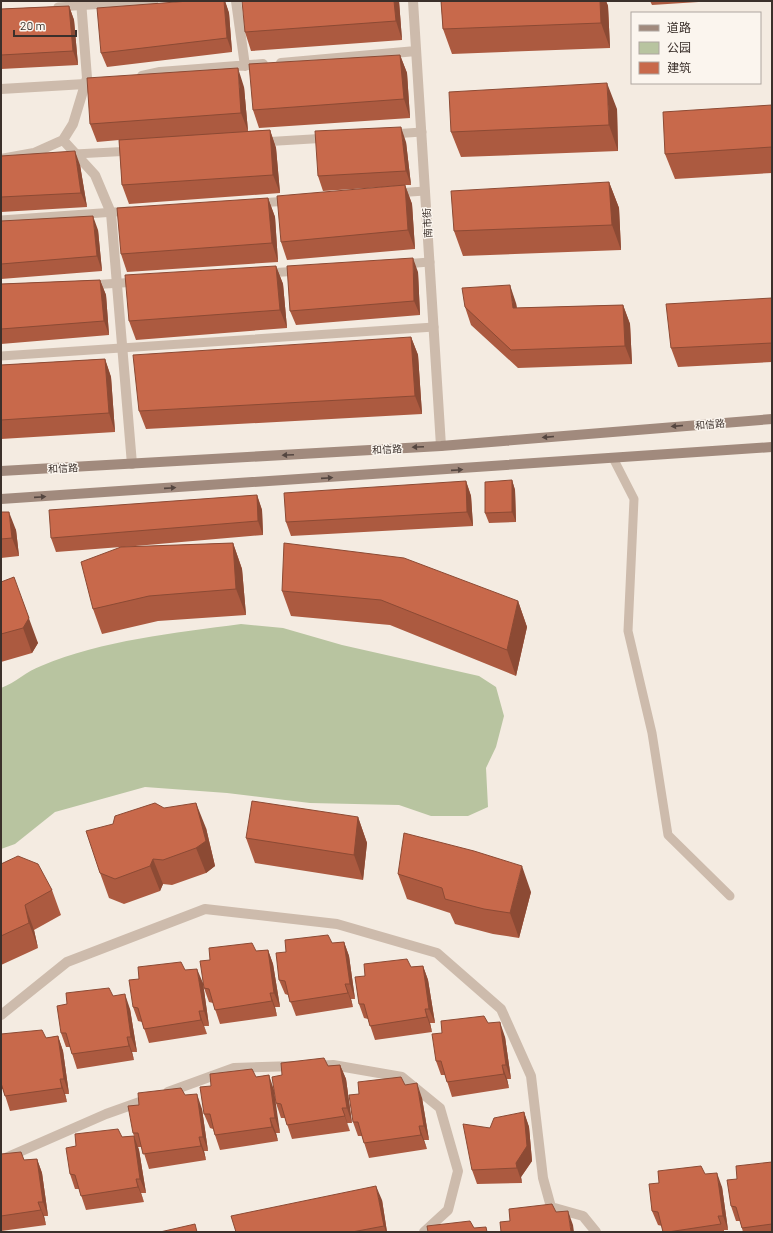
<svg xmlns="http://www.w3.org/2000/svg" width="773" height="1233" font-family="Barlow,'Noto Sans SC',sans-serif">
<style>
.park{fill:#b8c4a0}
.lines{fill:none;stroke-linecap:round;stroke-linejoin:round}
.lane{stroke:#cdbbac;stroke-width:9}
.street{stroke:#cdbbac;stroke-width:10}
.secondary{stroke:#a18a7d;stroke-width:10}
.wall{fill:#ac5a40}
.shaded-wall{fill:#8c4a34}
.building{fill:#c8694b;stroke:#8c4a34}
.oneway{fill:#544640}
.labels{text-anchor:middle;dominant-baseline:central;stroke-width:3;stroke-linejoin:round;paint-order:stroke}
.street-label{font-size:10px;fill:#3b302b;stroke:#fbf5ee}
</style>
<rect width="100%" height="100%" fill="#f4ebe1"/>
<path class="park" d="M241,624L283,628L342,645L479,676L496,687L504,716L496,747L486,768L488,807L468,816H431L399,805L310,803L227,793L145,787L55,812L15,844L1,849V688C15,683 27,671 41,666C103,640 174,633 241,624Z"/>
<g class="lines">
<path class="lane" d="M58,7L154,1
M392,134L422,132
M262,142L328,138
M75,154L132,151
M395,193L425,191
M258,203L289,201
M1,220L129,211
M403,264L430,262
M268,273L299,271
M90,285L137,282
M1,356L434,327
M613,458L634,499L628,631L652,733L668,835L730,896"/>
<path class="street" d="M81,1L87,78L73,124L63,140L95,175L111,213L132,464
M236,1L245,66
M413,1L441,446
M281,63L416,51
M142,76L160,72L263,64
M1,89L85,84
M1,159L34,153L63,140
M1,1015L67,962L205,909L337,924L437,953L501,1009L531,1076L543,1178L551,1207L583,1216L596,1232
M315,1066L333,1065L402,1077L440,1108L458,1171L448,1210L424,1232
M168,1092L234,1068L295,1066
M1,1160L106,1114L151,1098"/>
<path class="secondary" d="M1,471L441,446L772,419
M1,499L772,447"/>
</g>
<path class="wall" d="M189,1H225L229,13L232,52L107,67L101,53Z
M399,1L402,40L251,51L245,32Z
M441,1H606L608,6L610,48L452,54L443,29Z
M650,1H714L652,5Z
M69,6L74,20L78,65L1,69V9Z
M400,55L407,73L410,118L259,128L253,110Z
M244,87L248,131L270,130L276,148L280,193L129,204L122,185L119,140L97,142L90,124Z
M772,105V173L675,179L665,154Z
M617,109L618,151L461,157L451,132Z
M406,142L411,185H405L412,204L415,249L287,260L281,242L398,186L323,191L318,176Z
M1,156L80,165L87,207L1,212Z
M609,182L619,208L621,250L463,256L454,231Z
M268,198L275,217L278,262L127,272L121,254Z
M1,221L98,230L102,271L1,279Z
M276,266L283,284L287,328L136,340L129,321Z
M418,272L420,315L296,325L290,311Z
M100,280L106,295L109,335L1,344V284Z
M772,298V362L678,367L671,348Z
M516,303L517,308L623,305L630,324L632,364L518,368L471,325L465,307Z
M411,337L418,355L422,414L146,429L139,411Z
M105,359L111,377L115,432L1,439V365Z
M512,480L515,490L516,522L489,523L485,513Z
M466,481L471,496L473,526L291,536L286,522Z
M257,495L262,510L263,535L124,547L233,543L242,569L246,615L158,621L102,634L93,609L121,547L56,552L51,538Z
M1,512L16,530L19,556L1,558Z
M1,582L38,643L32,653L1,662Z
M282,591L518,601L527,627L516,676L390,625L291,616Z
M358,817L367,843L363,880L255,863L246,838Z
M206,828L215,866L206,873L172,885L163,884L160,891L124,904L109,898L100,873Z
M1,864L52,890L61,915L34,930L38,948L1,965Z
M398,874L531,892L519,938L493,934L455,924L450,913L407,899Z
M344,942L349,956L355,999H351L353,1007L296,1016L288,995L285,994L279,980L286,952Z
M268,950L273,964L280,1007H275L277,1016L220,1024L213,1003L209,1002L204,988L210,960L256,951Z
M423,966L428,980L435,1023H430L432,1032L375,1040L368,1019L364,1018L359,1004L365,976L411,967Z
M185,970L203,983L209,1026H204L207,1034L149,1043L142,1022L138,1021L133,1007L139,979Z
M113,996L130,1009L137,1052H132L134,1060L77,1069L70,1047H66L61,1033L67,1004Z
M488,1023L505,1037L511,1079H507L509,1088L452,1097L445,1075H441L436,1061L442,1033Z
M1,1034L46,1038L58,1036L63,1051L69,1094H65L67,1102L10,1111L3,1089H1Z
M340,1065L346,1079L352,1123H347L350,1131L292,1139L285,1118H281L276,1103L282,1075L328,1066Z
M269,1075L280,1133H276L278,1141L220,1150L213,1129L210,1128L204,1114L211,1086L256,1077Z
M405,1085L422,1098L429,1140H424L427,1149L369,1158L362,1136H358L353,1122L359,1094Z
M185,1095L202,1109L208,1151H204L206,1160L149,1169L142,1147H138L139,1150L146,1193H141L144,1202L86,1210L79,1189H75L70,1174L76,1146L122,1137L134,1136L133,1133L139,1105Z
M524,1112L529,1127L532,1161L521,1177L522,1183L477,1184L472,1170L490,1128Z
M1,1154L24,1160L37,1159L42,1173L48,1216H44L46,1225L1,1231Z
M772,1162V1232H743L740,1221H736L731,1206L737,1179Z
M705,1174L722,1187L728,1230H724V1232H663L662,1226L658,1225L652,1211L659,1183Z
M382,1200L387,1232H236Z"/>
<path class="shaded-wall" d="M224,1H225L229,13L232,52L227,38Z
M394,1H399L402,40L396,21Z
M600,1H606L608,6L610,48L601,23Z
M69,6L74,20L78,65L73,51Z
M400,55L407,73L410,118L404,99Z
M238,68L244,87L248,131L241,113Z
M607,83L617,109L618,151L609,125Z
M401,127L406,142L411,185L406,171Z
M270,130L276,148L280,193L273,175Z
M75,151L80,165L87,207L81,193Z
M609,182L619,208L621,250L612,225Z
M405,185L412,204L415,249L408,230Z
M268,198L275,217L278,262L272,243Z
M93,216L98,230L102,271L97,256Z
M413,258L418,272L420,315L414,301Z
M276,266L283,284L287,328L280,310Z
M100,280L106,295L109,335L104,321Z
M510,285L516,303L519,327L513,308Z
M623,305L630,324L632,364L625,346Z
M411,337L418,355L422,414L415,396Z
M105,359L111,377L115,432L109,413Z
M512,480L515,490L516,522L512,512Z
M466,481L471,496L473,526L467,512Z
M257,495L262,510L263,535L258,521Z
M9,512L16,530L19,556L12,538Z
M233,543L242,569L246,615L236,589Z
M518,601L527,627L516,676L507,650Z
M23,602L38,643L32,653L23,628Z
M196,803L206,828L215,866L206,873L196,848Z
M358,817L367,843L363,880L354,855Z
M153,859L163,884L160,891L150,866Z
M522,866L531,892L519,938L510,913Z
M25,905L34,930L38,948L29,923Z
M344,942L349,956L355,999L350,984Z
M268,950L273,964L280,1007L274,993Z
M423,966L428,980L435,1023L429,1009Z
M197,969L203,983L209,1026L204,1011Z
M345,984L351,999L353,1007L348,993Z
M270,993L275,1007L277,1016L272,1001Z
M125,994L130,1009L137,1052L131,1037Z
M425,1009L430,1023L432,1032L427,1017Z
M199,1011L204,1026L207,1034L201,1020Z
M500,1022L505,1037L511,1079L506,1065Z
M58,1036L63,1051L69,1094L64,1079Z
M127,1037L132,1052L134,1060L129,1046Z
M340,1065L346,1079L352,1123L347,1108Z
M502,1065L507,1079L509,1088L504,1074Z
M269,1075L274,1090L280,1133L275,1118Z
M60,1079L65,1094L67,1102L62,1088Z
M417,1083L422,1098L429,1140L424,1126Z
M197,1094L202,1109L208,1151L203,1137Z
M342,1108L347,1123L350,1131L345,1116Z
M524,1112L529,1127L532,1161L521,1177L522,1183L517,1168L516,1163Z
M270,1118L276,1133L278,1141L272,1127Z
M419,1126L424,1140L427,1149L421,1135Z
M134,1136L139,1150L146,1193L140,1179Z
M199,1137L204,1151L206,1160L201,1146Z
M37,1159L42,1173L48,1216L43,1202Z
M717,1173L722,1187L728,1230L723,1216Z
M136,1179L141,1193L144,1202L138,1187Z
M376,1186L382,1200L387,1232H386L384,1226Z
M38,1202L44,1216L46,1225L41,1210Z
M568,1211L573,1225L574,1232H571Z"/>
<path class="building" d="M189,1H224L227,38L101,53L97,8Z
M242,1H394L396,21L245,32Z
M441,1H600L601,23L443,29Z
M69,6L73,51L1,55V9Z
M400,55L404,99L253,110L249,64Z
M238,68L241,113L90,124L87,78Z
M607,83L609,125L451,132L449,92Z
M772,105V147L665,154L663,112Z
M401,127L406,171L318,176L315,131Z
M270,130L273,175L122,185L119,140Z
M75,151L81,193L1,197V156Z
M609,182L612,225L454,231L451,191Z
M405,185L408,230L281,242L277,196Z
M268,198L272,243L121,254L117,208Z
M93,216L97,256L1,264V221Z
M413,258L414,301L290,311L287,266Z
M276,266L280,310L129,321L125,275Z
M100,280L104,321L1,329V284Z
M510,285L513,308L623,305L625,346L511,350L465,307L462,288Z
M772,298V343L671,348L666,304Z
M411,337L415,396L139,411L133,355Z
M105,359L109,413L1,420V365Z
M512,480V512L485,513V482Z
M466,481L467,512L286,522L284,493Z
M257,495L258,521L51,538L49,510Z
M1,512H9L12,538L1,539Z
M233,543L236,589L149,596L93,609L81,562L121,547Z
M284,543L404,558L518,601L507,650L381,600L282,591Z
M14,577L29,618L23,628L1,634V582Z
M252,801L358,817L354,855L246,838Z
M155,803L164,808L196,803L206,841L196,848L163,860L153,859L150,866L115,879L100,873L86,831L113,824L115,816Z
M404,833L474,851L522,866L510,913L484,909L445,899L442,888L398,874Z
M18,856L38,864L52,890L25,905L29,923L1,936V864Z
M328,935L332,943L344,942L350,984H345L348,993L290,1002L285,981L279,980L276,953L286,952L285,940Z
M252,943L256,951L268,950L274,993H270L272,1001L215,1010L209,989L204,988L200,961L210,960L209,948Z
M407,959L411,967L423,966L429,1009H425L427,1017L370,1026L364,1004H359L355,977L365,976L364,964Z
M181,962L185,970L197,969L204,1011H199L201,1020L144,1029L138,1008L133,1007L129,980L139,979L138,967Z
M109,988L113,996L125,994L131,1037H127L129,1046L72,1054L66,1033H61L57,1006L67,1004L66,993Z
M484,1016L488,1023L500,1022L506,1065H502L504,1074L447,1082L441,1061H436L432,1034L442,1033L441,1021Z
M42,1030L46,1038L58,1036L64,1079H60L62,1088L5,1096L1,1083V1034Z
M324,1058L328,1066L340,1065L347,1108H342L345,1116L287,1125L281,1104L276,1103L272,1077L282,1075L281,1063Z
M252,1069L256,1077L269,1075L275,1118H270L272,1127L215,1135L210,1114H204L200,1087L211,1086L210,1074Z
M401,1077L405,1085L417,1083L424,1126H419L421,1135L364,1143L358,1122H353L349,1095L359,1094L358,1082Z
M181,1088L185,1095L197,1094L203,1137H199L201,1146L143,1154L138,1133H133L128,1106L139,1105L138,1093Z
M524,1112L527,1146L516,1163L517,1168L472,1170L463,1124L490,1128L494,1118Z
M118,1129L122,1137L134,1136L140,1179H136L138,1187L81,1196L75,1175L70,1174L66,1148L76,1146L75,1134Z
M21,1152L24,1160L37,1159L43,1202H38L41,1210L1,1216V1154Z
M772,1162V1224L742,1228L736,1207L731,1206L727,1180L737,1179L736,1166Z
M701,1166L705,1174L717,1173L723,1216H718L721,1224L668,1232H663L658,1212L652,1211L649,1184L659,1183L658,1171Z
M376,1186L384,1226L352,1232H236L231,1216Z
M552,1204L556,1212L568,1211L571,1232H501L500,1222L510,1221L509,1209Z
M470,1221L474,1228L486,1227L487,1232H428L427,1226Z
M195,1224L197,1232H160Z"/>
<defs><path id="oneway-solid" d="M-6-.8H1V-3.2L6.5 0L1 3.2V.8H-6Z"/></defs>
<g class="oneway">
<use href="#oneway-solid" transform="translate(677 426) rotate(175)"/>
<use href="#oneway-solid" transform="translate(548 437) rotate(175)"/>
<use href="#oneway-solid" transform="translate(418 447) rotate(177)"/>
<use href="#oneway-solid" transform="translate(288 455) rotate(177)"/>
<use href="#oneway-solid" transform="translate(457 470) rotate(-4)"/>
<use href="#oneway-solid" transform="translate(327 478) rotate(-4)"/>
<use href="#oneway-solid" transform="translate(170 488) rotate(-4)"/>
<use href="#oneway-solid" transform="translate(40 497) rotate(-4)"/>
</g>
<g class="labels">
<g class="street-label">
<text transform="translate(427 223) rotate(-94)">南市街</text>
<text transform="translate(710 424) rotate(-5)">和信路</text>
<text transform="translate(387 449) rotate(-3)">和信路</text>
<text transform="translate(63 468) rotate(-3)">和信路</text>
</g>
</g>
<rect width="773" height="1233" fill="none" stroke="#3b302b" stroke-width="4"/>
<rect x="631" y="12" width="130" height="72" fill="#fbf5ee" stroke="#aea6a0"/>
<rect x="639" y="25" width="20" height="6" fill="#a18a7d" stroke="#aea6a0"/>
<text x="667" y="32" font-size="12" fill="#3b302b">道路</text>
<rect x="639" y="42" width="20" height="12" fill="#b8c4a0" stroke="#aea6a0"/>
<text x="667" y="52" font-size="12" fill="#3b302b">公园</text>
<rect x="639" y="62" width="20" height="12" fill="#c8694b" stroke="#aea6a0"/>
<text x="667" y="72" font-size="12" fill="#3b302b">建筑</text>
<path d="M14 30v6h62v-6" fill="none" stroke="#3b302b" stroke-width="2"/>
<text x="20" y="30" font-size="12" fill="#3b302b" stroke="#fbf5ee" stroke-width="3" paint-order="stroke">20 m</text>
</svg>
